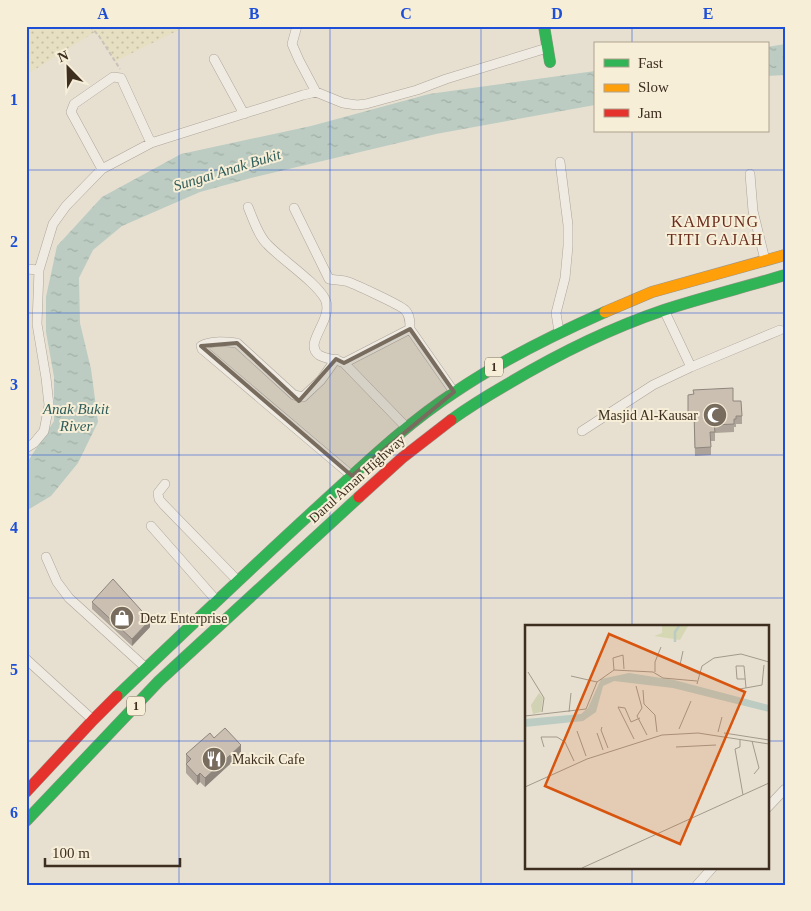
<svg xmlns="http://www.w3.org/2000/svg" width="811" height="911" font-family="Georgia,serif">
<style>
.farmland{fill:url(#farmland-dots)}
.water{fill:url(#water-ripples)}
.lines{fill:none;stroke-linecap:round;stroke-linejoin:round}
.street-casing{stroke:#ada599;stroke-width:10}
.fast-casing{stroke:#9c958a;stroke-width:12}
.slow-casing{stroke:#9c958a;stroke-width:12}
.jam-casing{stroke:#9c958a;stroke-width:12}
.path{stroke:#c8c2b9;stroke-width:2;stroke-dasharray:4 2.5;stroke-linecap:butt}
.street{stroke:#efebe3;stroke-width:9}
.fast{stroke:#30b455;stroke-width:11}
.slow{stroke:#ff9f0a;stroke-width:11}
.jam{stroke:#e5322d;stroke-width:11}
.wall{fill:#afa499}
.shaded-wall{fill:#8e867d}
.building{fill:#cbbfb2;stroke:#8e867d}
.marked{fill:#786c5e;fill-opacity:0.2;stroke:#786c5e;stroke-width:4;stroke-linejoin:round}
.grid{fill:none;stroke:#1d4ed8;stroke-width:1;stroke-opacity:0.55}
.labels{text-anchor:middle;dominant-baseline:central;stroke-width:4;stroke-linejoin:round;paint-order:stroke}
.shield{fill:#f7eed8;stroke:#756857;stroke-width:1}
.shield-label{font-size:12px;font-weight:bold;fill:#3d2e20}
.poi-label{font-size:14px;fill:#3d2e20;stroke:#f7eed8;text-anchor:start}
.street-label{font-size:14px;fill:#3d2e20;stroke:#f7eed8}
.water-label{font-size:15px;font-style:italic;fill:#2f5d5a;stroke:#f7eed8}
.quarter-label{font-size:16px;letter-spacing:1px;fill:#6b2e1e;stroke:#f7eed8}
.inset-river{fill:none;stroke:#bcccc2;stroke-width:2.5}
.inset-road{fill:none;stroke:#a3998a;stroke-width:1}
.view{fill:#d7550e;fill-opacity:0.15;stroke:#d7550e;stroke-width:2.5}
.inset-edge{fill:none;stroke:#3d2e20;stroke-width:2.5}
.neatline{fill:none;stroke:#1d4ed8;stroke-width:2}
.grid-label{font-size:16px;text-anchor:middle;font-weight:bold;fill:#1d4ed8}
</style>
<defs>
<pattern id="farmland-dots" width="8" height="8" patternUnits="userSpaceOnUse" patternTransform="scale(1.25)"><rect width="8" height="8" fill="#e6dfc2"/><path d="M2 2h.1M6 6h.1" fill="none" stroke="#c6c0a6" stroke-width="1.8" stroke-linecap="round"/></pattern>
<pattern id="water-ripples" width="26" height="14" patternUnits="userSpaceOnUse" patternTransform="scale(1.25)"><rect width="26" height="14" fill="#bcccc2"/><path d="M2 4q2-2 4 0t4 0M15 11q2-2 4 0t4 0" fill="none" stroke="#a2b0a6"/></pattern>
</defs>
<rect width="100%" height="100%" fill="#e7e0d1"/>
<path class="farmland" d="M26,26H187L116,61L95,32L26,75Z"/>
<path class="water" d="M785,44V75L767,76V47Z
M595,71V105L436,134L251,178L200,192L122,226L93,250L79,278L80,323L91,369L98,422L78,463L51,496L26,511V464L54,421V377L46,332V297L57,246L102,197L181,154L311,126L429,94Z"/>
<g class="lines">
<g class="street-casing">
<path id="street" d="M297,26L292,44L299,60L316,92
M214,59L244,114
M102,169L71,112L74,104L113,77L121,78L151,143
M750,174L753,211L765,260
M248,207C253,219 258,235 267,244C282,260 316,282 325,299C335,319 302,343 319,355C325,359 336,359 344,363L407,428
M294,208L329,279C334,280 340,280 345,281C351,282 402,306 405,310C410,315 410,322 410,329L454,392
M26,269L39,270
M664,310L691,367
M559,332L556,313L565,278L568,246V225L560,162
M336,359L321,380L303,397L294,395L237,343C226,342 211,340 201,346L202,349L352,476
M344,363L410,329
M582,431L653,385L691,367L780,330
M26,448L34,443L44,431L49,405L46,378L37,324L39,270L53,224L66,206L102,169L151,143L303,95L316,92L343,103L357,105L366,104L417,90L446,79L547,48
M165,484L158,493L159,499L163,504L237,580
M151,526L216,600
M46,557L57,582L69,598L146,668
M26,659L93,720
M767,808L785,789
M697,885L713,867"/>
</g>
<g class="fast-casing">
<path id="fast" d="M544,26L550,62
M451,420C469,407 487,396 506,385C556,355 608,329 664,310C704,297 745,287 785,275
M117,696C185,631 252,567 321,504C364,465 406,424 455,392C502,360 553,335 605,312
M26,821L159,681L359,497"/>
</g>
<g class="slow-casing">
<path id="slow" d="M605,312L652,292L785,255"/>
</g>
<g class="jam-casing">
<path id="jam" d="M359,497L402,458L451,420
M26,792L93,720L117,696"/>
</g>
<path class="path" d="M90,26L99,36L120,69"/>
<use href="#street" class="street"/>
<use href="#fast" class="fast"/>
<use href="#slow" class="slow"/>
<use href="#jam" class="jam"/>
</g>
<path class="wall" d="M688,395L733,401L742,416V424H736V427H734V432L715,433V441H711V455L695,456L694,421H688Z
M92,602L150,627L132,646L92,609Z
M186,754H241L205,787L200,782L197,785L186,773Z"/>
<path class="shaded-wall" d="M150,620V627L132,646V639Z
M241,745V754L205,787V778Z
M200,773V782L197,785V776Z"/>
<path class="building" d="M733,388V401H741L742,416H736V419H734V424L714,425L715,432H710L711,447L695,448L694,413H688V395L694,394L693,390Z
M113,579L150,620L132,639L92,602Z
M225,728L241,745L205,778L200,773L197,776L186,764L191,759L186,754L210,733L214,738Z"/>
<path class="marked" d="M410,329L454,392L352,476L201,346L237,343L299,401L336,359L344,363Z"/>
<path class="grid" d="M179,26V885M330,26V885M481,26V885M632,26V44M632,131V626M26,170H785M26,313H785M26,455H785M26,598H785M26,741H526M767,741H785M632,867V885"/>
<defs>
<g id="mosque-disc" transform="scale(1.25)"><circle r="9.5" fill="#786c5e" stroke="#f7eed8"/><path d="M3.5-4.9A6 6 0 1 0 3.5 4.9A5 5 0 1 1 3.5-4.9Z" fill="#fff"/></g>
<g id="shop-disc" transform="scale(1.25)"><circle r="9.5" fill="#786c5e" stroke="#f7eed8"/><path d="M-5-2.5h2.3a2.7 3.5 0 0 1 5.4 0H5L5.5 6h-11ZM-1.5-2.5h3a1.5 2.3 0 0 0-3 0Z" fill="#fff"/></g>
<g id="restaurant-disc" transform="scale(1.25)"><circle r="9.5" fill="#786c5e" stroke="#f7eed8"/><path d="M-5-6h1v4h1v-4h1v4h1v-4h1v5L-1.5 .5V6h-2V.5L-5-1ZM5-6V6H3V1.5H1.5Q1.5-4 5-6Z" fill="#fff"/></g>
</defs>
<g fill-rule="evenodd">
<use href="#mosque-disc" x="715" y="415"/>
<use href="#shop-disc" x="122" y="618"/>
<use href="#restaurant-disc" x="214" y="759"/>
</g>
<g class="labels">
<g class="shield">
<rect x="485" y="357.5" width="18" height="19" rx="4"/>
<rect x="127" y="696.5" width="18" height="19" rx="4"/>
</g>
<g class="shield-label">
<text x="494" y="367">1</text>
<text x="136" y="706">1</text>
</g>
<g class="poi-label">
<text x="698" y="415" text-anchor="end">Masjid Al-Kausar</text>
<text x="140" y="618">Detz Enterprise</text>
<text x="232" y="759">Makcik Cafe</text>
</g>
<g class="street-label">
<text transform="translate(357 479) rotate(-42)">Darul Aman Highway</text>
</g>
<g class="water-label">
<text transform="translate(227 170) rotate(-17)">Sungai Anak Bukit</text>
<text x="76" y="409">Anak Bukit<tspan x="76" dy="17">River</tspan></text>
</g>
<g class="quarter-label">
<text x="715" y="221">KAMPUNG<tspan x="715" dy="18">TITI GAJAH</tspan></text>
</g>
</g>
<g transform="translate(525 625)">
<rect width="244" height="244" fill="#e7e0d1"/>
<path d="M137,1H163L155,15L129,11L137,8Z" fill="#d6d7b3"/>
<path d="M14,68L18,73L16,87L8,89L6,80Z" fill="#d1d1b3"/>
<path d="M104,48L149,55L244,80V87L148,63L89,56L78,61L71,87L58,96L0,102V94L56,89L63,83L76,54Z" fill="#bcccc2"/>
<path class="inset-river" d="M150,17V7L154,1"/>
<path class="inset-road" d="M158,26L155,40L174,49M89,45L88,33L98,30L99,44M3,47L19,73L17,87M130,47V37L136,22M46,51L72,57M220,54H212L211,41H219L221,63M172,59L177,41L189,33L216,29L244,37M111,61L117,83L112,91L122,110M215,64L237,60L239,40M118,65L119,79L130,90L132,107M93,82L109,114M93,82L100,83L106,97L115,93M44,87L46,68M0,91L61,84L72,57L89,45L128,47L138,53L172,56M77,102L76,105L83,123M154,104L166,76M52,106L61,131M193,107L197,92M72,108L78,125M199,108L244,115M215,115V122L210,124L218,170M227,116L234,143L229,149M40,117L49,136M19,122L16,112H32L40,117M151,122L191,120M0,162L62,134L137,110L173,108L244,119M57,243L244,158"/>
<path class="view" d="M84,9L220,67L155,219L20,161Z"/>
<rect width="244" height="244" class="inset-edge"/>
</g>
<rect width="811" height="911" fill="none" stroke="#f7eed8" stroke-width="55"/>
<rect x="594" y="42" width="175" height="90" fill="#f7eed8" stroke="#ada18e"/>
<rect x="604" y="59" width="25" height="8" fill="#30b455" stroke="#ada18e"/>
<text x="638" y="68" font-size="15" fill="#3d2e20">Fast</text>
<rect x="604" y="84" width="25" height="8" fill="#ff9f0a" stroke="#ada18e"/>
<text x="638" y="92" font-size="15" fill="#3d2e20">Slow</text>
<rect x="604" y="109" width="25" height="8" fill="#e5322d" stroke="#ada18e"/>
<text x="638" y="118" font-size="15" fill="#3d2e20">Jam</text>
<g transform="translate(68 68) rotate(337)" stroke="#f7eed8" stroke-width="4" paint-order="stroke">
<path d="M0-4L9 19L0 12L-9 19Z" fill="#3d2e20"/>
<text y="-8" font-size="14" font-weight="bold" text-anchor="middle" fill="#3d2e20">N</text>
</g>
<path d="M45 858v8h135v-8" fill="none" stroke="#3d2e20" stroke-width="2.5"/>
<text x="52" y="858" font-size="15" fill="#3d2e20" stroke="#f7eed8" stroke-width="4" paint-order="stroke">100 m</text>
<rect x="28" y="28" width="756" height="856" class="neatline"/>
<g class="grid-label">
<text x="103" y="19">A</text>
<text x="254" y="19">B</text>
<text x="406" y="19">C</text>
<text x="557" y="19">D</text>
<text x="708" y="19">E</text>
<text x="14" y="105">1</text>
<text x="14" y="247">2</text>
<text x="14" y="390">3</text>
<text x="14" y="533">4</text>
<text x="14" y="675">5</text>
<text x="14" y="818">6</text>
</g>
</svg>
